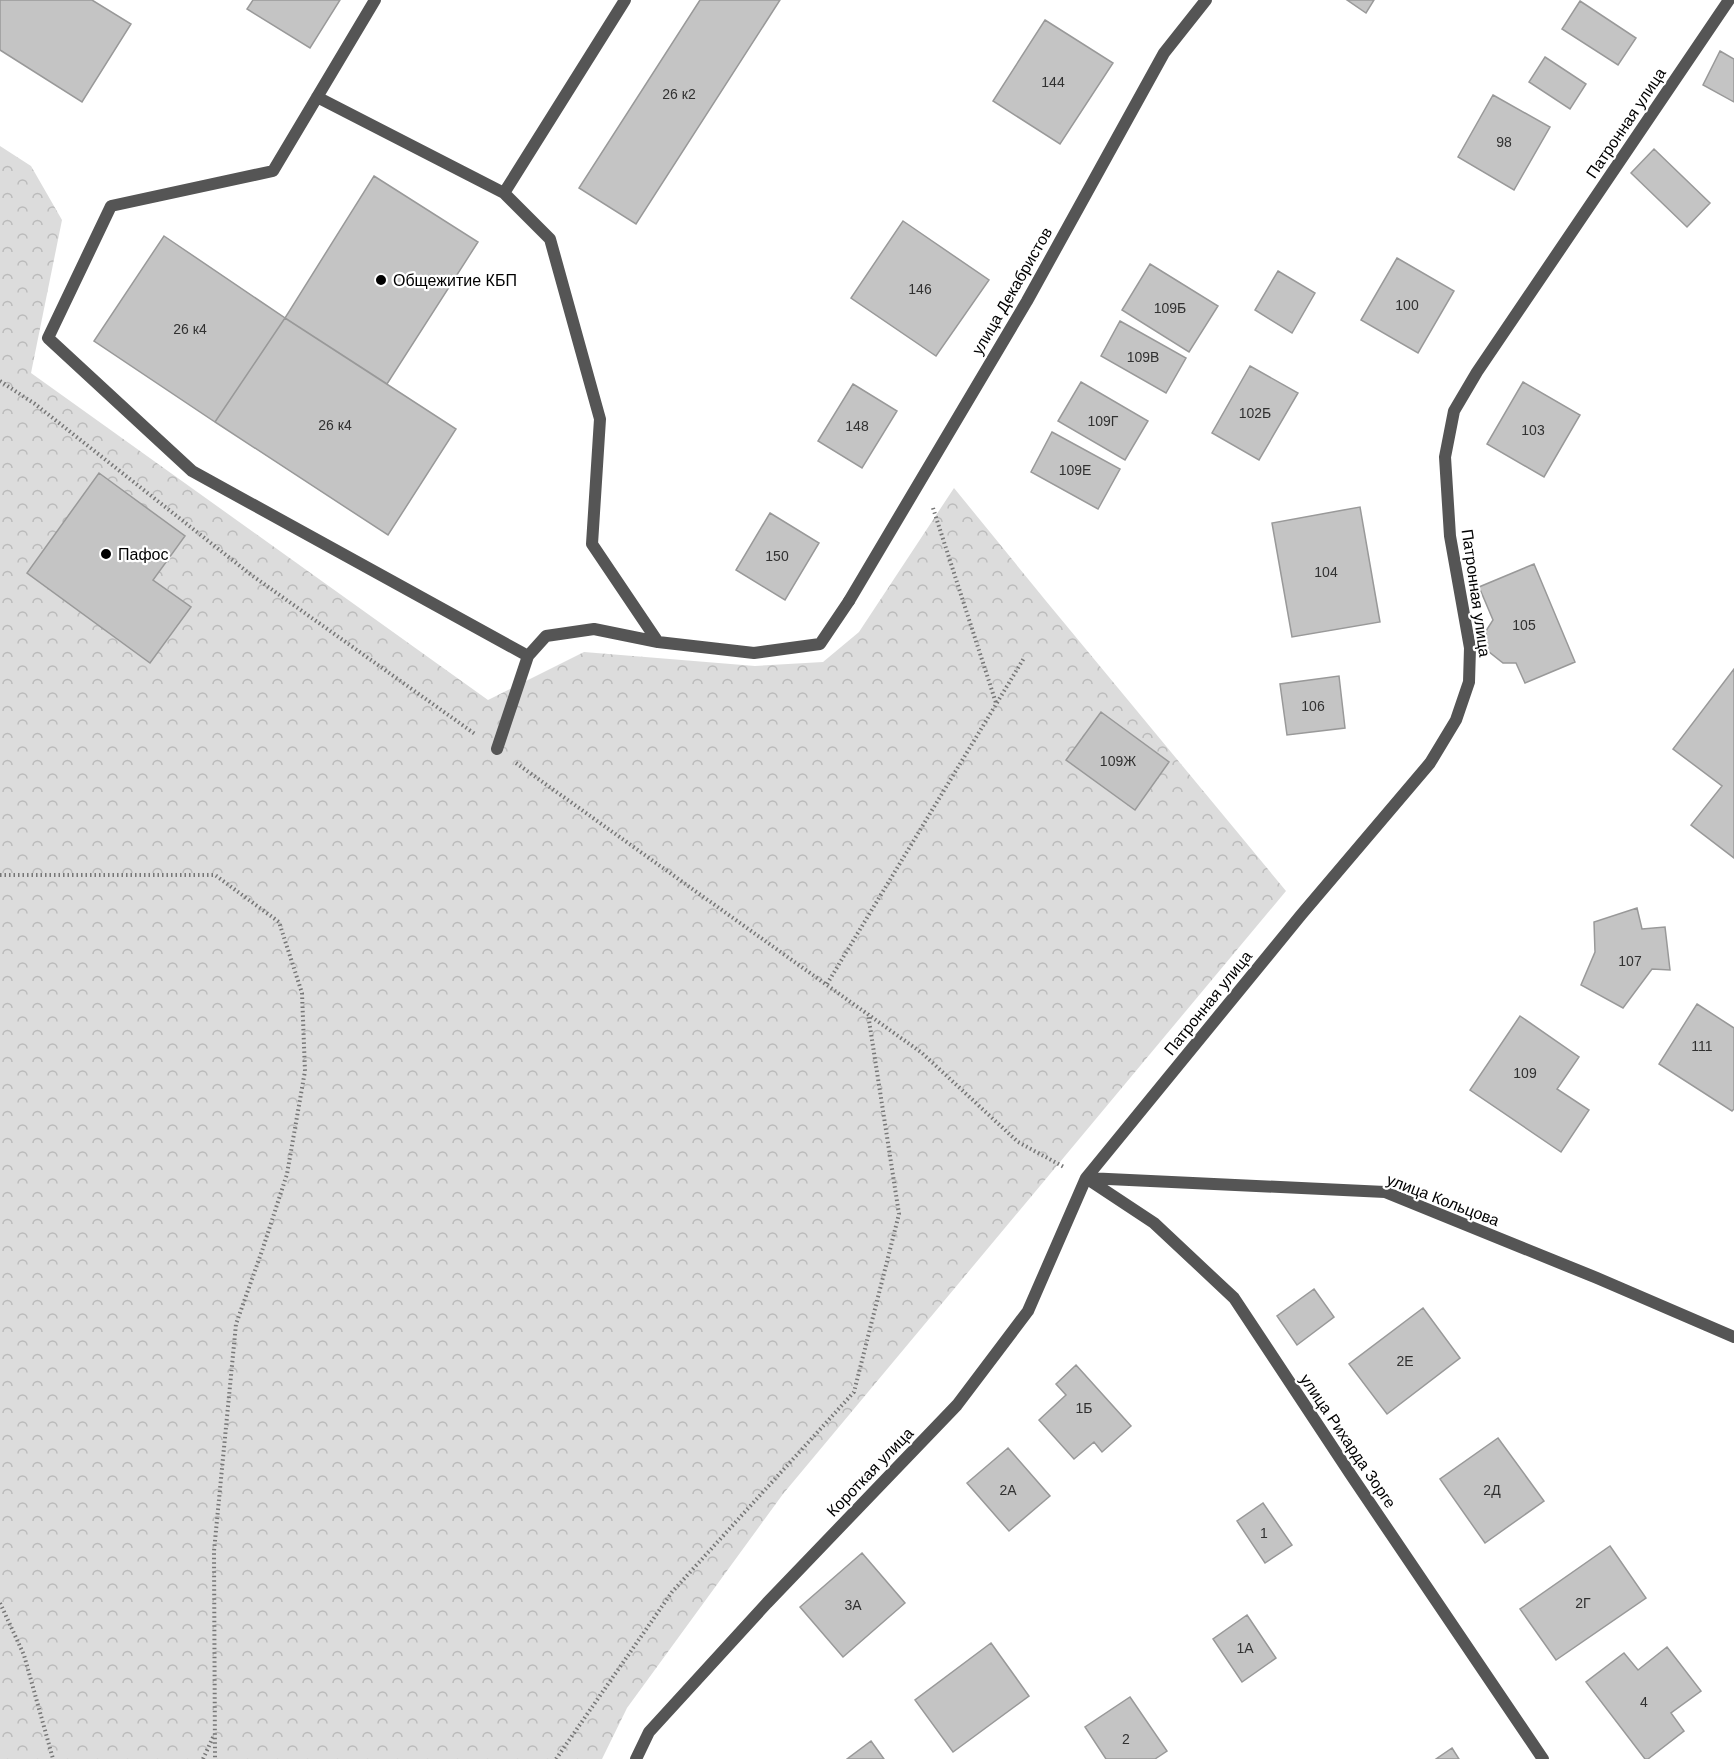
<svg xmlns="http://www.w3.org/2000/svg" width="1734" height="1759" font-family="Arial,sans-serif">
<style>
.forest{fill:url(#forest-crowns)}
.building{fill:#c4c4c4;stroke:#999;stroke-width:1.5}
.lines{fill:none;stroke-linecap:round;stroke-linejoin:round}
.path{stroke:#777;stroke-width:4;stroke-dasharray:1.5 3;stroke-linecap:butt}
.lane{stroke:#555;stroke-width:12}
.street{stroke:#555;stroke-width:12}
.poi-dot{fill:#000;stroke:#fff;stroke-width:2}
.labels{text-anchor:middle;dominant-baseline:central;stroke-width:4.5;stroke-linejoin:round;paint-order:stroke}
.number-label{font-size:14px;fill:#313131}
.street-label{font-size:16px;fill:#000;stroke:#fff}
.poi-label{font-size:16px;fill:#000;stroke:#fff;text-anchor:start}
</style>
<defs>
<pattern id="forest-crowns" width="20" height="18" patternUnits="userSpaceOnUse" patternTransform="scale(1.5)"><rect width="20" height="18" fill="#dcdcdc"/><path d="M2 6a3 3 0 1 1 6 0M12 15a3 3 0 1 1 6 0" fill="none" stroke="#bbb"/></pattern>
</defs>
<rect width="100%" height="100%" fill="#fff"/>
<path class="forest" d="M0,146L31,166L62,220L31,373L488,700L584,652L755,666L823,662L859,632L954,488L1046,601L1286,891L783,1494L627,1708L602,1759H0Z"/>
<path class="building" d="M0,0H92L131,24L82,102L0,50Z
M253,0H340L310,48L247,9Z
M700,0H780L636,224L579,188Z
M1347,0H1374L1366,13Z
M1580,1L1636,38L1618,65L1562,29Z
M1045,20L1113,63L1060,144L993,101Z
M1720,51L1734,59V102L1703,85Z
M1545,57L1586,84L1570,109L1529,82Z
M1493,95L1550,127L1514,190L1458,157Z
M1654,149L1710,203L1687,227L1631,173Z
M374,176L478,242L387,384L285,318Z
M903,221L989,280L936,356L851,298Z
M164,236L285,318L215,422L94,341Z
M1397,258L1454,291L1418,353L1361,320Z
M1150,264L1218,306L1189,352L1122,310Z
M1278,271L1315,293L1292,333L1255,310Z
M285,318L456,429L388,535L215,422Z
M1120,321L1186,358L1166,393L1101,356Z
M1250,366L1298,393L1259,460L1212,433Z
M1081,382L1148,421L1125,460L1058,421Z
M1523,382L1580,415L1544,477L1487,444Z
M853,384L897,411L862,468L818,441Z
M1052,432L1120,469L1098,509L1031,472Z
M99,473L185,536L153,580L191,607L150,663L27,573Z
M1360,507L1380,622L1292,637L1272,523Z
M770,513L819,543L785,600L736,570Z
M1534,564L1575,662L1525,683L1516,663H1503L1488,651L1486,631L1493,620L1479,587Z
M1734,669V858L1691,825L1722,786L1673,749Z
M1339,676L1345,728L1287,735L1280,684Z
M1101,712L1169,762L1135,810L1066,760Z
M1637,908L1642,929L1665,927L1670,970L1652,969L1623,1008L1581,985L1595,952L1594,922Z
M1697,1004L1734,1028V1109L1732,1111L1659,1064Z
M1520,1016L1579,1057L1557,1089L1589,1110L1561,1152L1470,1090Z
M1314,1289L1334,1317L1297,1345L1277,1316Z
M1423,1308L1460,1358L1387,1414L1349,1364Z
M1076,1365L1131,1426L1102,1452L1094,1442L1074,1459L1039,1420L1066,1395L1056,1384Z
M1498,1438L1544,1501L1485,1543L1440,1479Z
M1008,1448L1050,1496L1009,1531L967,1483Z
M1263,1503L1292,1545L1265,1563L1237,1521Z
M1610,1546L1646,1598L1556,1660L1520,1609Z
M862,1553L905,1603L843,1657L800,1607Z
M1247,1615L1276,1658L1242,1682L1213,1639Z
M991,1643L1029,1696L953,1752L915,1700Z
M1667,1647L1701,1691L1671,1713L1684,1731L1648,1759H1645L1586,1682L1624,1653L1638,1670Z
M1130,1697L1167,1751L1155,1759H1106L1085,1727Z
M871,1741L884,1759H847Z
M1452,1748L1459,1759H1436Z"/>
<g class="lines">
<path class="path" d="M0,381L35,404L250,574L475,734
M933,508L996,703
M516,763L922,1053L1018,1142L1064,1167
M0,875H215L279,922L302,993L305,1071L287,1174L262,1251L236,1324L214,1551L215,1759
M827,984L1024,658
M0,1603L24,1655L53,1759
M203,1759L214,1735
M556,1759L672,1592L854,1392L899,1214L868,1014"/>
<path class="lane" d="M375,0L273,171L111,206L48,338L192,471L528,656
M625,0L504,193L550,239L600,419L592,544L658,642
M317,97L504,193
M497,749L528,656L546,636L594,629L658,642L754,653L820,644L849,601"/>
<path class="street" d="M849,601L1027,301L1164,53L1206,0
M1086,1178L1154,1223L1234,1298L1351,1475L1543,1759
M1087,1178L1385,1192L1597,1278L1734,1337
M636,1759L649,1732L767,1603L957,1405L1028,1311L1086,1178L1301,915L1430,763L1456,720L1469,682L1470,648L1450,536L1445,457L1454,411L1477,372L1729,0"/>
</g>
<g class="poi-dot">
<circle cx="381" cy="280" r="6"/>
<circle cx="106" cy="554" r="6"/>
</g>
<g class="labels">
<g class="number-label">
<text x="1053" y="82">144</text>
<text x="679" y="94">26 к2</text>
<text x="1504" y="142">98</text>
<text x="920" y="289">146</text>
<text x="1407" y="305">100</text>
<text x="1170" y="308">109Б</text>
<text x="190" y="329">26 к4</text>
<text x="1143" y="357">109В</text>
<text x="1255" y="413">102Б</text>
<text x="1103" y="421">109Г</text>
<text x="335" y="425">26 к4</text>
<text x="857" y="426">148</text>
<text x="1533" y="430">103</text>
<text x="1075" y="470">109Е</text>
<text x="777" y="556">150</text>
<text x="1326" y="572">104</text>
<text x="1524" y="625">105</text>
<text x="1313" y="706">106</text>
<text x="1118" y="761">109Ж</text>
<text x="1630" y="961">107</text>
<text x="1702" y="1046">111</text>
<text x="1525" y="1073">109</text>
<text x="1405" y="1361">2Е</text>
<text x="1084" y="1408">1Б</text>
<text x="1008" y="1490">2А</text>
<text x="1492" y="1490">2Д</text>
<text x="1264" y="1533">1</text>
<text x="1583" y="1603">2Г</text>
<text x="853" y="1605">3А</text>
<text x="1245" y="1648">1А</text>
<text x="1644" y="1702">4</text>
<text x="1126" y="1739">2</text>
</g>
<g class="street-label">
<text transform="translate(1626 123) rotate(-56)">Патронная улица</text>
<text transform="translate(1012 291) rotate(-60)">улица Декабристов</text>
<text transform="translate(1476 593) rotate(82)">Патронная улица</text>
<text transform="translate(1208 1003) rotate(-51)">Патронная улица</text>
<text transform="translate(1443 1200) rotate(21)">улица Кольцова</text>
<text transform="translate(1348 1441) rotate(56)">улица Рихарда Зорге</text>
<text transform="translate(870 1472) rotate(-46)">Короткая улица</text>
</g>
<g class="poi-label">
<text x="393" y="280">Общежитие КБП</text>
<text x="118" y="554">Пафос</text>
</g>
</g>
</svg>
